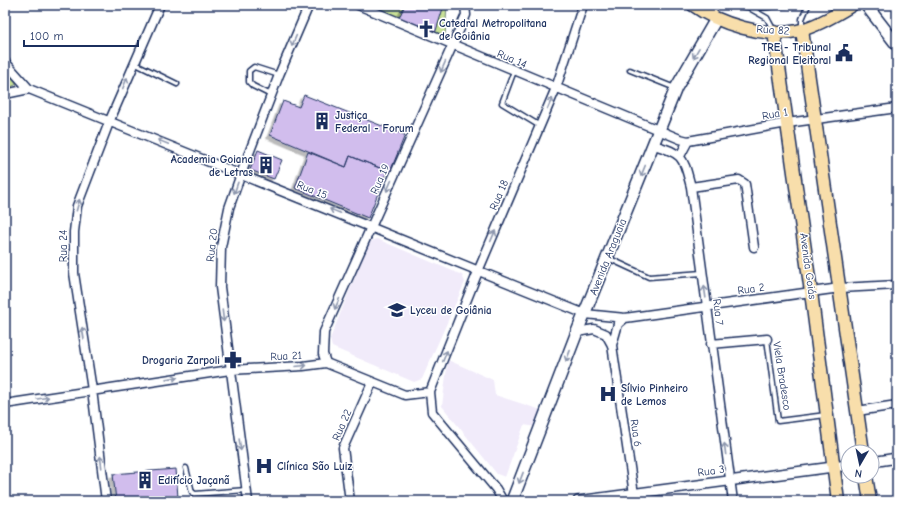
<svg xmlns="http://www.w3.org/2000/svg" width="902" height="506" font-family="'Comic Neue',sans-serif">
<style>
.built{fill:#f1ebfa}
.green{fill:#c8e096;stroke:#72887a}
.building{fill:#d1bded;stroke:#1b2f5e;filter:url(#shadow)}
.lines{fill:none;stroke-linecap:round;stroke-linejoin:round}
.service-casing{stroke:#1b2f5e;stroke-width:7}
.minor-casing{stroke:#1b2f5e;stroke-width:11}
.tertiary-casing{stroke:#1b2f5e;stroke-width:12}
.secondary-casing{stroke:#1b2f5e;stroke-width:14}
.primary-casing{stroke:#1b2f5e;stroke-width:15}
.service{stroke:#fff;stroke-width:4}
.minor{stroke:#fff;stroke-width:8}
.tertiary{stroke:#fff;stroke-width:9}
.secondary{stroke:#fff;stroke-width:11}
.primary{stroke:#f8deab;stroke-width:12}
.oneway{stroke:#8d97ae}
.labels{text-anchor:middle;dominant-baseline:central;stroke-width:3;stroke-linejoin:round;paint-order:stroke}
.poi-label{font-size:11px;font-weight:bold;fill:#1b2f5e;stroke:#fff;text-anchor:start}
.street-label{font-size:11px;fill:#1b2f5e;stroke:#fff}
</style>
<defs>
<filter id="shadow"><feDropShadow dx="-3.5" dy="3.5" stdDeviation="0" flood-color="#0004"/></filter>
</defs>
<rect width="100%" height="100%" fill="#fff"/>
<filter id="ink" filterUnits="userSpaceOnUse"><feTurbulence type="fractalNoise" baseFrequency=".025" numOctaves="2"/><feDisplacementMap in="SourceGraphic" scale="8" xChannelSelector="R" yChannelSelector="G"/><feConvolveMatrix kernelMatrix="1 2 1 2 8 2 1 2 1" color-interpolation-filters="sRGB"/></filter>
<g filter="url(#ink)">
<path class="built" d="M377,239L462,275L465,282L422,379L414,382L332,347L330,339L369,242Z
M448,360L493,380L495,395L541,410L536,427L524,425L505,477L497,474L442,406Z"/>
<path class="green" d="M356,5H447L445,38Z
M5,70L17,84L5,90Z"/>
<path class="building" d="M405,5H444L434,37L398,20Z
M304,95L405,135L390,172L350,156L346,167L270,135L283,101L299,107Z
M258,150L282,160L274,179L250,170Z
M308,152L346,167L350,156L387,171L368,218L295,188Z
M176,469L178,498L151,501H116L113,474Z"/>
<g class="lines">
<g class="service-casing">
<path id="service" d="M711,5L716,15
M729,5L757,8L787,5
M751,9L767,18L774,31
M802,27V19L808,5
M134,63L177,84
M630,70L675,88
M514,71L502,103L540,126
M271,95L253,86L249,82V71L254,67L279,75
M608,258L649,277L702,273
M767,339L778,421L826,415
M186,468L192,492L195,494L246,490"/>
</g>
<g class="minor-casing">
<path id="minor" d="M358,5L680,139L688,141L787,123L897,108
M5,62L29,89
M5,94L29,89L585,314L625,318L840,288L897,285
M654,145C684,154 683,157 691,187L733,501
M680,156L688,141
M691,187L739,180L745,184L754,247
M577,332L594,329L606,334L612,345L635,501
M711,344L767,339
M612,345L618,324L625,318
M326,363L323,354L324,332L466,15L465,5
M5,404L230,370L303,366L326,363L405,395L430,392
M857,411L897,405
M106,501L92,390L74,273V232L77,206L110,120L160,5
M248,501L220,287L221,247L229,208L241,174L279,75L309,5
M350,501L343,448L372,383
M503,501L496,489L432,412L430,392L479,269L556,88L583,5"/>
</g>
<g class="tertiary-casing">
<path id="tertiary" d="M872,462L897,458
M578,501L848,465"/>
</g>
<g class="secondary-casing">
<path id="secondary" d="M866,5L897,45
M512,501L577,332L676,88L716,19"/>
</g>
<g class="primary-casing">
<path id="primary" d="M693,5C719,24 765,38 797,31C816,27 836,15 852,5
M802,30L863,452
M774,32L811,292L838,501
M866,476L870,501"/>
</g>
<use href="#service" class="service"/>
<use href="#minor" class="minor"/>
<use href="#tertiary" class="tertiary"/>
<use href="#secondary" class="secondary"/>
<use href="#primary" class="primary"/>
</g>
<defs><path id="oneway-shaft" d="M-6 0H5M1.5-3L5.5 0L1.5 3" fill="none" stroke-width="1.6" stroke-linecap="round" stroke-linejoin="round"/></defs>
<g class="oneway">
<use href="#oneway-shaft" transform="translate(294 41) rotate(113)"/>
<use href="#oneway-shaft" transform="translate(696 53) rotate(120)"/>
<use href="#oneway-shaft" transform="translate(443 67) rotate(114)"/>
<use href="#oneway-shaft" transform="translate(125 83) rotate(-68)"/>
<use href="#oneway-shaft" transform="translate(550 103) rotate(-67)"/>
<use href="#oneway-shaft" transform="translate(163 142) rotate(-158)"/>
<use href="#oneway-shaft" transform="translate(643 171) rotate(112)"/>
<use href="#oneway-shaft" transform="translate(389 186) rotate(114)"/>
<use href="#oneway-shaft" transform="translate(236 188) rotate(109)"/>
<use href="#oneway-shaft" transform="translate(78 205) rotate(-74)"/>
<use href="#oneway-shaft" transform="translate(335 211) rotate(-158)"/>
<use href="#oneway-shaft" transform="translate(493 236) rotate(-67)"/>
<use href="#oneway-shaft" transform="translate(705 292) rotate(-98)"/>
<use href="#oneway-shaft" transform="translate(337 304) rotate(114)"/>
<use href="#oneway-shaft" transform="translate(223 316) rotate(83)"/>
<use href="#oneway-shaft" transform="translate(83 333) rotate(-99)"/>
<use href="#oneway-shaft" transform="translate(445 356) rotate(-68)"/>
<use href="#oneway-shaft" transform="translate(568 356) rotate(111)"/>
<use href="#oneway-shaft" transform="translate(301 366) rotate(-5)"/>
<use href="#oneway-shaft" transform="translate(172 378) rotate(-8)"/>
<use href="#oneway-shaft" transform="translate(43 398) rotate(-9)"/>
<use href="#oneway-shaft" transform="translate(240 445) rotate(82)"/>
<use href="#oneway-shaft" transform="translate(725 449) rotate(-97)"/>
<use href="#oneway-shaft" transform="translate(101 462) rotate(-97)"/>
<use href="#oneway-shaft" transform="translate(521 478) rotate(111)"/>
</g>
</g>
<defs>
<g id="church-bare" transform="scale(1.38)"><path d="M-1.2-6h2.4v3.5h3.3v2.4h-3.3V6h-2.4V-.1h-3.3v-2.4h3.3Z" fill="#1b2f5e" stroke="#fff" stroke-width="2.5" paint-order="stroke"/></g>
<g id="civic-bare" transform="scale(1.38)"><path d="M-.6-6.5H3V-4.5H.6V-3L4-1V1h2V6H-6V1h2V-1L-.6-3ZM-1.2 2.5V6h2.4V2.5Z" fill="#1b2f5e" stroke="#fff" stroke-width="2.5" paint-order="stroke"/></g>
<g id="building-bare" transform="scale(1.38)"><path d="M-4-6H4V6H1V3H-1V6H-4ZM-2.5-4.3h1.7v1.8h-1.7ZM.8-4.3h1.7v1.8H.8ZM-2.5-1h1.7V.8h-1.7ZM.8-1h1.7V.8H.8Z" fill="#1b2f5e" stroke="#fff" stroke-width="2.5" paint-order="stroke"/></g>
<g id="school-bare" transform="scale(1.38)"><path d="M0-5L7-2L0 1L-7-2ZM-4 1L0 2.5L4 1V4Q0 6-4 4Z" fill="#1b2f5e" stroke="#fff" stroke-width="2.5" paint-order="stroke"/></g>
<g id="pharmacy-bare" transform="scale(1.38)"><path d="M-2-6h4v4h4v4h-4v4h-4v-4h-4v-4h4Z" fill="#1b2f5e" stroke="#fff" stroke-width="2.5" paint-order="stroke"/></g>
<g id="hospital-bare" transform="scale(1.38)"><path d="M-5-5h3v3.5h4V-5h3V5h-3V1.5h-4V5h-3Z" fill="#1b2f5e" stroke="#fff" stroke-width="2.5" paint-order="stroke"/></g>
</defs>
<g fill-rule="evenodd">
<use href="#church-bare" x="426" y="29"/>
<use href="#civic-bare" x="844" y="53"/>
<use href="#building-bare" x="322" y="121"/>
<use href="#building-bare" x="266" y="165"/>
<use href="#school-bare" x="397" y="310"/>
<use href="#pharmacy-bare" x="233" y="360"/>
<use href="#hospital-bare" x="608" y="394"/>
<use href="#hospital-bare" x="264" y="466"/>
<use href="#building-bare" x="145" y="480"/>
</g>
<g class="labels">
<g class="poi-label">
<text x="439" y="23">Catedral Metropolitana<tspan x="439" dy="13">de Goiânia</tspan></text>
<text x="831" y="47" text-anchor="end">TRE - Tribunal<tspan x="831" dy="13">Regional Eleitoral</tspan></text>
<text x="335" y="115">Justiça<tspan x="335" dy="13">Federal - Forum</tspan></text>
<text x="253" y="159" text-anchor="end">Academia Goiana<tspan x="253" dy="13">de Letras</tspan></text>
<text x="410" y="310">Lyceu de Goiânia</text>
<text x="220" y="360" text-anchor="end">Drogaria Zarpoli</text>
<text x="621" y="388">Sílvio Pinheiro<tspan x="621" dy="13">de Lemos</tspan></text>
<text x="277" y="466">Clínica São Luiz</text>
<text x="158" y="480">Edifício Jaçanã</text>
</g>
<g class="street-label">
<text transform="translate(773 30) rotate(4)">Rua 82</text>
<text transform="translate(512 59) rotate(23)">Rua 14</text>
<text transform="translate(775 114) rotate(-10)">Rua 1</text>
<text transform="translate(380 179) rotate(-66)">Rua 19</text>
<text transform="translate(312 190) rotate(22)">Rua 15</text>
<text transform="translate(499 195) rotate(-67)">Rua 18</text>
<text transform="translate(212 245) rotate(-83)">Rua 20</text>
<text transform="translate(63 246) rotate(-90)">Rua 24</text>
<text transform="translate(608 257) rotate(-68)">Avenida Araguaia</text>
<text transform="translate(808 266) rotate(82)">Avenida Goiás</text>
<text transform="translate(751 289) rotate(-8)">Rua 2</text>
<text transform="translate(718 312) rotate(83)">Rua 7</text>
<text transform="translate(286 356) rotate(-3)">Rua 21</text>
<text transform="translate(782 376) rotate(81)">Viela Bradesco</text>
<text transform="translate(342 425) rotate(-67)">Rua 22</text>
<text transform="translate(636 433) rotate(82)">Rua 6</text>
<text transform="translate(711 471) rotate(-8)">Rua 3</text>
</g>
</g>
<rect width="902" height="506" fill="none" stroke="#fff" stroke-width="20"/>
<rect x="10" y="10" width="882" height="486" fill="none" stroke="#1b2f5e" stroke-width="1.5" filter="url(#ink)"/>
<g transform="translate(860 464) rotate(189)"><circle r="19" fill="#ffffff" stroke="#a4acbf"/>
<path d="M0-3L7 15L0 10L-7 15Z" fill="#1b2f5e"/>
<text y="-6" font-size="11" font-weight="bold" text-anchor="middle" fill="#1b2f5e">N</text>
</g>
<path d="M24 40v6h114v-6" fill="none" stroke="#1b2f5e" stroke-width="2"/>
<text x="30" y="40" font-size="12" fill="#1b2f5e" stroke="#ffffff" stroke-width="3" paint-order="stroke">100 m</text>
</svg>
